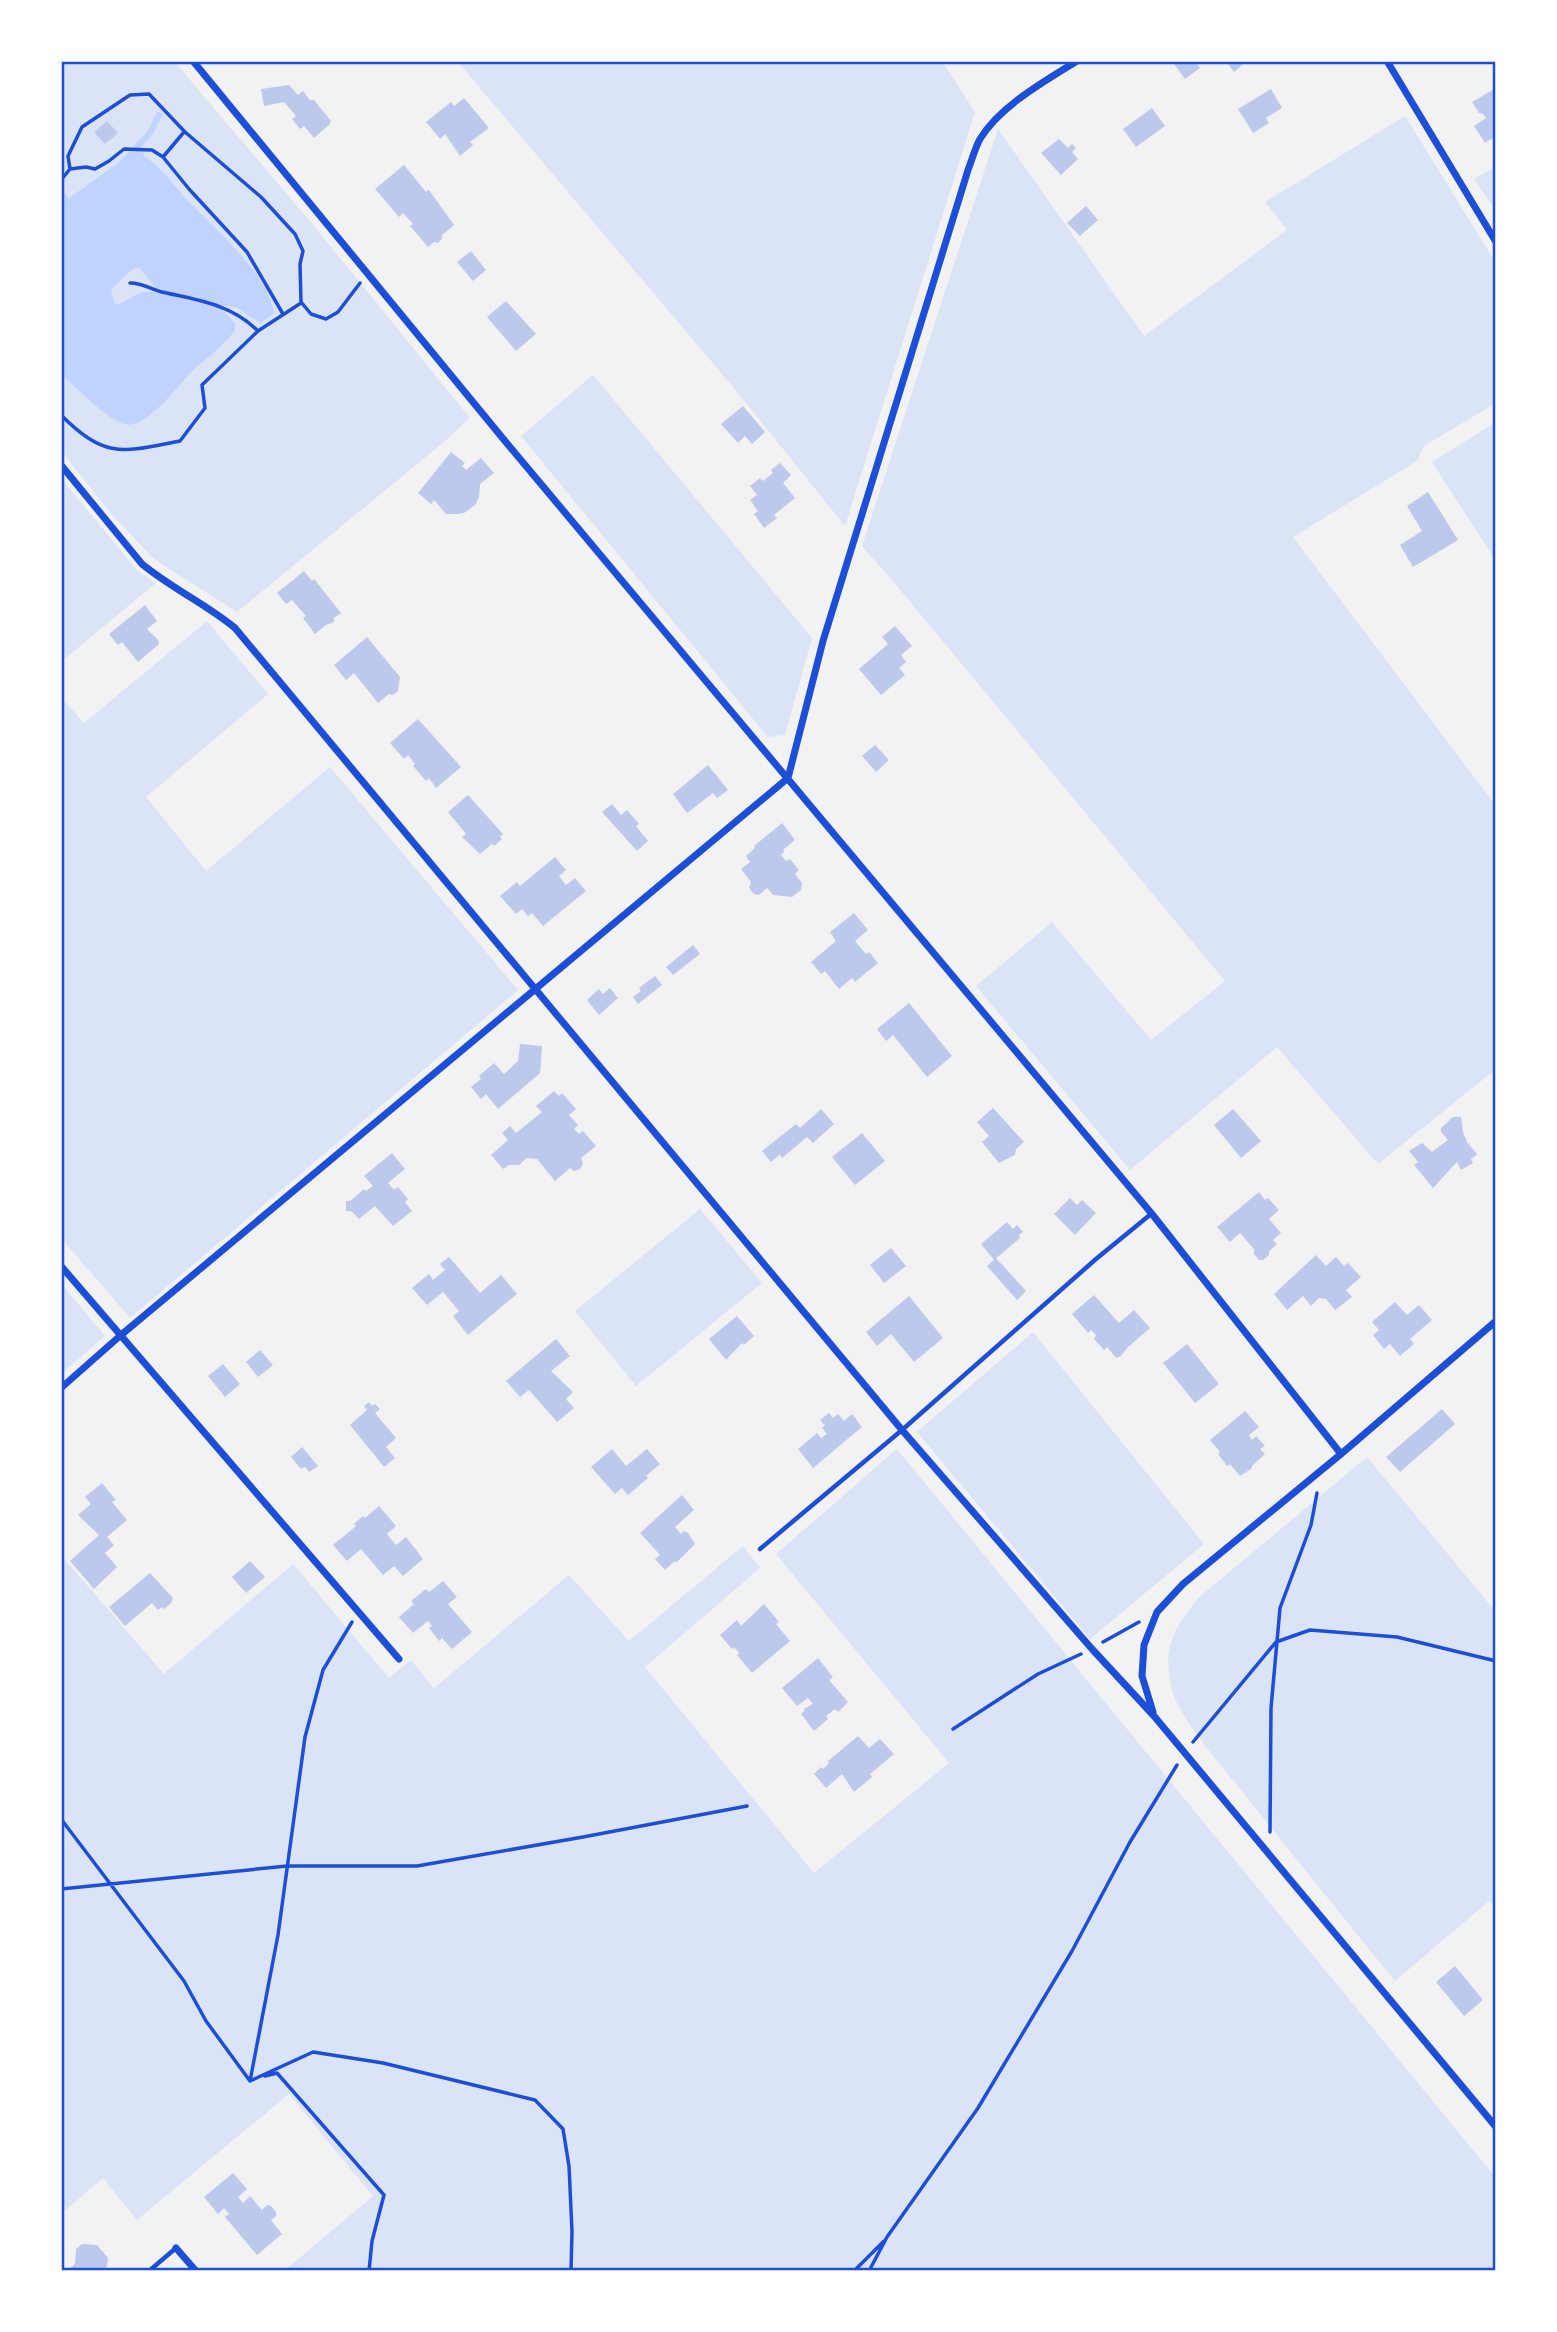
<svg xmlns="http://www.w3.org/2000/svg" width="1557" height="2332" font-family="Raleway,sans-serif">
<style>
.green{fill:#dbe4f7}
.water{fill:#bfd3fe;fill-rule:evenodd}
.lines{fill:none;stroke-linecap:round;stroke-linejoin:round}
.stream{stroke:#bfd3fe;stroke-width:6}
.building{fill:#bdc9ec}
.path{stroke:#1d4ed8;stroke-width:3.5}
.service{stroke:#1d4ed8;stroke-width:4.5}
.minor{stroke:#1d4ed8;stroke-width:7}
.neatline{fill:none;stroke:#1d4ed8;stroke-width:2.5}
</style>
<rect width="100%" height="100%" fill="#f2f2f2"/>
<path class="green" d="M61,61H174L314,226L470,418L444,442L237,612L154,559L112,515L61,451Z
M457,61H942L975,112L845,526L733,387Z
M1405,116L1496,263V403L1424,446L1417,461L1293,537L1496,806V1069L1378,1164L1277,1047L1130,1170L976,986L1052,922L1151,1040L1225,981L896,585L862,546L998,129L1144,336L1287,230L1265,202Z
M1496,166V211L1474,179Z
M593,375L812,638L785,735L768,737L521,436Z
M1496,422V561L1432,462Z
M61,478L138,571L156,583L61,662Z
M207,621L268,694L146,797L206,871L330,767L518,990L130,1318L61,1238V697L84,723Z
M700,1209L762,1283L636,1386L575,1311Z
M61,1283L105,1336L61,1374Z
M1033,1332L1204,1544L1090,1639L917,1432Z
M897,1449L1496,2178V2271H284L373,2196L289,2094L137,2220L103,2178L61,2214V1555L164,1674L293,1564L389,1678L411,1660L434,1688L569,1575L629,1641L743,1546L760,1568L645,1667L814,1873L949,1763L776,1554Z
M1367,1457L1496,1612V1908L1489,1901L1395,1981C1343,1917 1292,1854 1241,1790C1223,1768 1178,1716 1172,1690C1162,1647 1173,1631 1198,1598Z"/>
<path class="water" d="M136,145L142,148L144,156C161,167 172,183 185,198C213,227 267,272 274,313L261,323L237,308L223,305L222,310L235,323V331C225,341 215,352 204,361C203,362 197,366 196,367C181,381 147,431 124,424C106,419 75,386 61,374V204L118,163ZM139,267L158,291L156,293C138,288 131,301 115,305L111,290L130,271Z"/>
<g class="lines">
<path class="stream" d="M138,146L150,133L159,115
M61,193L67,201"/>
</g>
<path class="building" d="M1172,61H1195L1200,68L1185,79Z
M1226,61H1247L1234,72Z
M289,85L298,95L303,91L310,100H314L331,121L330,124L314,138L304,126L300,129L292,119L296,116L284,102L264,106L261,89Z
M1496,88V136L1485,143L1474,126L1486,118L1483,114L1479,113L1472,102Z
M1271,89L1282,108L1266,118L1269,123L1253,133L1238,109Z
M464,98L489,128L470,142L473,145L460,156L445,134L440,139L426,122L451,102L454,106Z
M1152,108L1165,126L1136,147L1123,129Z
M107,121L118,133L105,144L94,132Z
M1059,139L1068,148L1072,144L1076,148L1072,152L1078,159L1061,175L1041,153Z
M404,165L426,192L429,190L454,225L442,235V239L438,243L434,242L428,247L410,226L413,224L403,213L399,217L375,189Z
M1086,206L1098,220L1080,236L1067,223Z
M471,251L486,270L473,281L457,262Z
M506,301L536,334L516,351L487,317Z
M743,406L765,432L752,444L745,436L738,443L721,424Z
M451,452L465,463L462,466L466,470L481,458L494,473L480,484L479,497L475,505L464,513L458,514H446L434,500L431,504L418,493Z
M780,463L791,475L783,483L795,498L774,515L777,518L764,528L754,514L758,511L750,500L757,495L750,486L760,478L763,481L773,473L771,470Z
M1428,492L1458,540L1413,567L1400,545L1422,531L1407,506Z
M304,571L312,581L314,579L341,613L334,618V622L326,625L315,634L303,618L306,616L292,600L286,604L277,593Z
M145,605L157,621L147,629L158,640L159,644L138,662L122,642L118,645L109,634Z
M895,626L912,646L901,655L906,662L899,668L905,675L881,695L859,669L888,644L882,637Z
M367,637L400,677L398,691L393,695L389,694L378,703L354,673L346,680L334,665Z
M418,719L461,767L436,788L429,778L426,781L413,766L415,764L408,755L404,759L390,743Z
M875,745L889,760L876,772L862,756Z
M708,765L728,790L717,798L713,793L687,813L673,794Z
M468,795L503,834L500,837L502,839L494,846L492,844L480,854L462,837L466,834L448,812Z
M612,804L621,815L627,810L639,824L636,826L648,841L637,851L602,812Z
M782,823L795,840L783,850L784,852L781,855L786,861L790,859L799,870L795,874L802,883L801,890L792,897L773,895L767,888L759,895L754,894L749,888L751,882L741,869L750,862L746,856L755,848L754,846Z
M555,857L566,870L559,876L566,885L575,878L586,891L543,926L532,913L528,916L522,909L516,914L500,896L517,882L520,886Z
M854,913L868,930L855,941L866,954L869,952L878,963L855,982L852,978L839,989L825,971L821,974L811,962L836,941L830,932Z
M693,945L700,954L673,975L666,967Z
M655,976L662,985L638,1004L633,997L641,991L639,988Z
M610,988L618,998L599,1015L587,1000L599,989L603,994Z
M909,1003L952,1056L927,1077L893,1035L886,1041L877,1029Z
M520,1044L542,1046L540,1073L498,1109L486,1094L481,1099L471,1087L481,1079L479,1076L494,1063L504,1074L518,1061Z
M554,1091L559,1096L562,1093L576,1109L569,1115L578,1125L574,1129L579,1134L583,1131L596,1146L581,1158L583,1164L580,1169L574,1171L570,1168L555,1181L537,1159L527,1158L519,1165H509L503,1169L491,1155L508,1140L502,1133L510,1126L516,1133L542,1112L536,1106Z
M993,1108L1024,1142L1016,1149L1015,1155L999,1163L982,1142L989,1136L977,1122Z
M821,1109L834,1124L813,1143L807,1137L782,1158L780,1154L771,1162L762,1151L796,1124L800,1128Z
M1233,1109L1261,1141L1241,1158L1214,1125Z
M1453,1117H1461L1463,1132L1467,1142L1477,1154L1471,1159L1473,1163L1461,1170L1457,1162L1433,1188L1414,1165L1418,1162L1409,1151L1422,1143L1432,1152L1448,1140L1441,1132V1128Z
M862,1133L885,1161L855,1185L832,1157Z
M392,1153L405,1169L388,1183L394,1190L398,1187L408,1199L405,1202L412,1211L393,1226L375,1206L359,1219L351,1211H346V1201H350L364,1189L366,1191L373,1186L364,1176Z
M1259,1192L1265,1200L1268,1198L1279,1210L1269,1219L1281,1233L1273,1240L1277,1244L1269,1251V1255L1263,1260H1259L1254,1254V1249L1240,1233L1230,1242L1217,1227Z
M1070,1198L1077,1205L1082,1200L1096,1213L1075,1235L1054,1214Z
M1007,1222L1013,1229L1017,1225L1023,1232L1019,1235L1020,1238L994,1260L981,1244Z
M891,1248L906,1266L884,1283L870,1265Z
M1316,1255L1326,1266L1336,1257L1344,1266L1348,1263L1361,1277L1346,1290L1352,1297L1335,1310L1326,1299L1319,1298L1311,1306L1303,1296L1287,1310L1274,1294Z
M449,1257L480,1293L501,1275L517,1294L468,1335L453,1316L459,1311L443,1292L427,1305L412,1288L429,1274L433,1280L445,1270L440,1264Z
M996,1258L1026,1291L1017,1300L987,1266Z
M1094,1295L1119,1323L1134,1310L1150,1328L1127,1348L1121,1356L1116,1358L1107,1347L1104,1350L1094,1339L1096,1335L1091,1330L1088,1333L1072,1314Z
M909,1296L943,1338L914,1362L891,1334L877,1346L866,1332Z
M1395,1302L1407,1315L1419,1305L1432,1320L1410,1339L1414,1344L1400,1356L1390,1344L1384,1349L1373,1335L1379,1330L1372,1322Z
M737,1316L754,1336L744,1345L742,1343L726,1360L709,1339Z
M556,1339L570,1356L551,1371L573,1392L566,1399L574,1408L557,1422L529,1390L520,1397L506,1381Z
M1187,1344L1219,1384L1195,1403L1163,1363Z
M260,1350L273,1365L258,1377L246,1362Z
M223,1364L240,1384L225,1397L208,1376Z
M369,1402L372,1406L375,1404L380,1409L375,1413L396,1438L386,1447L395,1458L384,1467L350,1425L367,1410L364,1406Z
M1442,1409L1455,1424L1400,1472L1386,1457Z
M1245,1411L1259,1427L1249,1435L1252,1440L1256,1436L1265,1446L1260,1449L1265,1454L1252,1466L1251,1469L1240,1476L1230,1464L1227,1466L1218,1454L1220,1452L1210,1440Z
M829,1413L833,1418L838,1414L844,1421L852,1414L862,1427L813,1468L798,1449L817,1433L821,1438L827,1434L822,1428L825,1425L820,1420Z
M302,1447L318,1466L309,1472L305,1467L301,1469L291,1457Z
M612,1449L626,1466L647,1449L660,1464L646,1476L648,1478L628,1495L622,1488L615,1494L591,1467Z
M102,1483L116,1500L112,1502L127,1520L107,1537L114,1545L105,1553L117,1567L94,1589L70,1561L99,1535L78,1515L91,1504L85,1497Z
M682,1495L694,1510L675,1527L681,1534L684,1531L688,1533L695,1544L676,1563L675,1561L665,1570L655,1559L660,1555L640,1533Z
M379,1506L396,1526L387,1534L396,1545L406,1537L423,1559L403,1576L394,1566L383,1575L361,1549L347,1561L333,1545L356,1526L354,1524L363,1516L365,1518Z
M250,1561L265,1577L246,1593L232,1577Z
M150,1573L173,1598L171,1603L164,1609L162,1607L158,1610L152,1603L125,1626L109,1607Z
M443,1581L457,1597L448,1604L472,1632L452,1649L442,1638L439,1641L429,1628L432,1626L428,1621L413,1633L399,1617L414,1604L411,1601L426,1589L429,1592Z
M764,1604L779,1622L776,1624L790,1641L752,1673L737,1655L739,1653L734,1647L732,1649L720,1635L737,1620L741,1626Z
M818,1658L833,1677L829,1680L848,1702L838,1712L835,1709L826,1716L828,1719L814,1731L801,1714L805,1710L804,1709L813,1704L808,1698L797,1706L782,1688Z
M858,1736L869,1748L880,1739L894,1754L870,1774L872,1777L854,1792L842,1774L826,1788L814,1774L821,1767L823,1769L829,1763L828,1761Z
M1455,1966L1483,2000L1464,2016L1436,1982Z
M233,2173L247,2189L238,2197L243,2203L250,2196L262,2210L267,2205L271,2206L276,2212V2216L271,2220L282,2234L257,2255L225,2217L229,2214L224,2208L218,2214L204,2197Z
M82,2244L97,2245L108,2258L107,2266L102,2271H67L75,2264L76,2249Z"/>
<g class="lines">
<path class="path" d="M163,157L184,132
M70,169L86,167L95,169L109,161L124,149L152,150L163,157L189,189L247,252L283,314
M61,180L70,169L68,156L82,127L130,95L149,94L185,132L261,197L295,234L303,251L300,264L301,302L311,314L326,319L338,312L360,283
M130,283C143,283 150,289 162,292C197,300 231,304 258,331L301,303
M61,415C106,460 123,452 180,441L205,408L202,385L258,331
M1103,1642L1139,1622
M953,1729L1038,1674L1081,1654
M1193,1742L1276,1642L1310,1630L1397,1637L1496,1661
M61,1819L184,1981L206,2021L250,2081
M1270,1832L1271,1708L1280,1608L1311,1525L1317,1493
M61,1889L287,1866H417L583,1837L747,1806
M265,2076L277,2073L384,2195L372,2241L369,2271
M250,2081L278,1935L305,1737L323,1670L352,1622
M250,2081L313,2052L383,2063L535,2100L563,2129L569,2166L572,2231L571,2271
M854,2271L884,2241
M869,2271L887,2237L978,2108L1072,1951L1130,1842L1177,1765"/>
<path class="service" d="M760,1549L902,1430L1096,1259L1151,1214
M149,2271L176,2248"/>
<path class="minor" d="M193,61L505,441L1152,1214L1341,1454
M1387,61L1496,242
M61,465L142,564C171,588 206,604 235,628L902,1430L1092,1649L1154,1716L1496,2127
M61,1266L399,1659
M61,1388L121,1335L788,778L823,641L968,170C972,160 975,148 980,139C1000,106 1045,81 1077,61
M1153,1712L1142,1676L1144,1645L1157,1612L1183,1584L1341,1454L1496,1321
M176,2248L196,2271"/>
</g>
<rect width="1557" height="2332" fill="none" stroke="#ffffff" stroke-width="126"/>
<rect x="63" y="63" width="1431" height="2206" class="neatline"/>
</svg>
